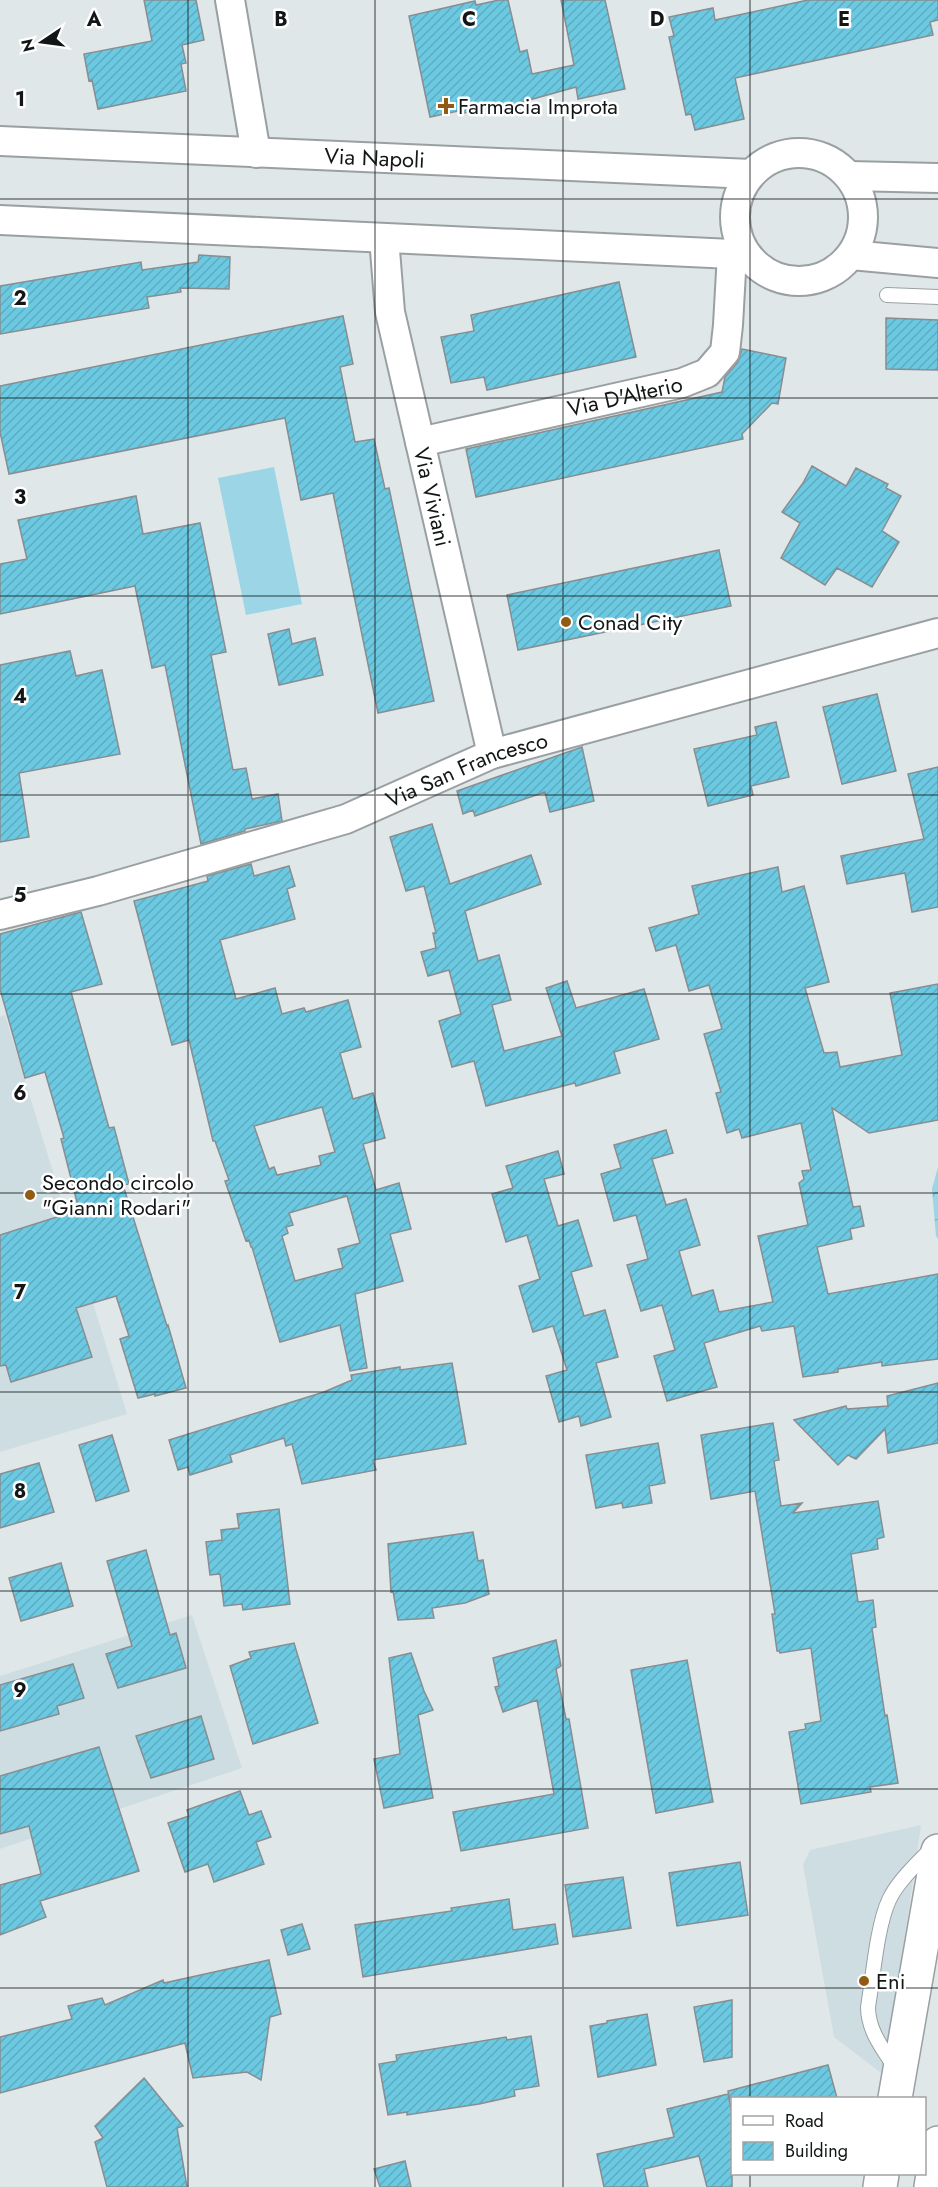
<svg xmlns="http://www.w3.org/2000/svg" width="938" height="2187" font-family="Jost,sans-serif">
<style>
.built{fill:#cedde2}
.grass{fill:#9bd5e6}
.forest{fill:url(#forest-crowns)}
.building{fill:url(#building-hatch);stroke:#888e90;stroke-width:1.5;fill-rule:evenodd}
.lines{fill:none;stroke-linecap:round;stroke-linejoin:round}
.lane-casing{stroke:#9aa0a2;stroke-width:16}
.street-casing{stroke:#9aa0a2;stroke-width:32}
.primary-casing{stroke:#9aa0a2;stroke-width:36}
.lane{stroke:#fff;stroke-width:14}
.street{stroke:#fff;stroke-width:28}
.primary{stroke:#fff;stroke-width:33}
.grid{fill:none;stroke:#131616;stroke-width:1.5;stroke-opacity:0.55}
.poi-dot{fill:#925b13;stroke:#fff;stroke-width:2}
.labels{text-anchor:middle;dominant-baseline:central;stroke-width:5;stroke-linejoin:round;paint-order:stroke}
.poi-label{font-size:22px;fill:#131616;stroke:#fff;text-anchor:start}
.street-label{font-size:22px;fill:#131616;stroke:#fff}
.grid-label{font-size:20px;text-anchor:middle;font-weight:bold;fill:#131616;stroke:#fff;stroke-width:5;stroke-linejoin:round;paint-order:stroke}
</style>
<defs>
<pattern id="forest-crowns" width="20" height="18" patternUnits="userSpaceOnUse" patternTransform="scale(1.5)"><rect width="20" height="18" fill="#9bd5e6"/><path d="M2 6a3 3 0 1 1 6 0M12 15a3 3 0 1 1 6 0" fill="none" stroke="#85b6c5"/></pattern>
<pattern id="building-hatch" width="6" height="6" patternUnits="userSpaceOnUse" patternTransform="scale(1.5)"><rect width="6" height="6" fill="#6cc9e2"/><path d="M-1 1l2-2M0 6l6-6M5 7l2-2" fill="none" stroke="#5dacc1"/></pattern>
</defs>
<rect width="100%" height="100%" fill="#e0e7e9"/>
<path class="built" d="M5,1015L127,1414L0,1452V1017Z
M192,1615L242,1768L0,1849V1676Z
M921,1825L885,2076L834,2037L803,1865L810,1850Z"/>
<path class="grass" d="M274,467L302,604L246,615L218,478Z"/>
<path class="forest" d="M938,1167V1239L936,1236L932,1189Z"/>
<path class="building" d="M144,0H196L204,40L182,45L186,63L181,64L186,91L98,109L92,80L89,81L84,54L152,41Z
M499,0H508L520,52L527,50L532,74L574,65L561,0H605L625,89L578,99L576,87L504,107V104L459,114L458,111L430,117L409,16L475,1L476,5Z
M808,0H938V20L930,22L933,35L735,78L744,119L695,130L691,114L686,115L669,37L674,36L669,17L713,8L715,20Z
M199,255L230,257L229,289L180,288L181,292L147,297L149,308L0,334V286L141,262L142,270L198,262Z
M619,282L636,357L487,390L484,377L451,383L441,337L474,331L471,315Z
M343,316L353,364L340,367L355,442L374,439L385,489L389,488L434,701L378,713L333,493L301,500L285,418L9,474L0,432V386Z
M886,318L938,320V370L886,369Z
M742,349L786,358L778,404L772,403L742,434L743,439L476,497L466,449L722,392L725,377L738,362Z
M812,466L846,486L856,468L888,484L886,488L901,496L882,531L899,542L872,587L837,568L825,585L781,558L800,523L782,512L803,483Z
M136,496L143,534L200,523L226,652L211,655L233,770L246,768L252,799L278,794L282,821L245,829V831L201,844L165,665L152,668L135,586L0,614V564L27,559L18,520Z
M719,550L731,606L518,650L507,595Z
M289,629L292,644L315,638L323,675L279,685L268,634Z
M70,651L76,676L102,670L120,754L19,773L29,837L0,842V665Z
M877,694L896,771L842,784L823,707Z
M776,722L789,777L751,786L753,795L708,806L694,749L757,735L755,727Z
M582,747L594,801L550,812L545,792L475,816L473,810L463,814L457,791Z
M938,767V907L912,912L905,873L847,884L841,856L924,839L908,774Z
M432,824L450,884L531,855L541,884L465,911L478,961L499,955L511,1000L492,1005L504,1051L562,1036L546,988L567,981L576,1008L644,989L659,1039L614,1052L620,1073L576,1086L575,1083L486,1106L474,1061L452,1067L439,1021L461,1014L449,970L428,976L421,952L436,948L433,933H436L424,886L406,891L390,837Z
M251,864L254,876L289,866L295,886L287,889L295,919L220,940L236,999L275,988L282,1014L304,1008L306,1012L348,1000L361,1047L340,1053L353,1099L373,1093L385,1138L363,1144L376,1190L399,1183L411,1229L390,1234L403,1281L355,1294L367,1368L350,1371L340,1325L280,1342L252,1247H251L249,1240L246,1241L225,1181L229,1180L215,1141H213L189,1040L172,1045L134,901L208,881L207,876ZM322,1107L335,1152L319,1156L321,1165L277,1175L274,1167L269,1169L254,1126ZM347,1196L360,1243L338,1249L343,1268L295,1281L282,1236L288,1233L286,1227L293,1225L289,1213Z
M778,867L782,892L804,886L829,982L805,988L824,1053L837,1052L840,1067L902,1055L890,993L938,984V1120L869,1133L832,1108L853,1207L860,1206L864,1226L850,1229L852,1239L817,1247L828,1294L938,1274V1359L882,1366V1362L838,1369V1372L803,1377L794,1326L762,1331L760,1326L704,1343L717,1387L667,1401L654,1356L675,1350L662,1305L641,1311L627,1265L648,1259L636,1215L614,1221L601,1174L621,1168L614,1145L666,1130L673,1153L652,1159L666,1205L686,1199L700,1245L679,1251L692,1296L713,1290L719,1312L773,1302L758,1236L808,1225L799,1183L804,1179L802,1171L811,1170L801,1123L742,1138L739,1129L727,1133L716,1093L721,1092L704,1034L722,1029L709,985L689,991L676,945L656,951L649,928L699,914L692,886Z
M81,912L102,984L71,992L109,1128L114,1127L129,1184L123,1185L167,1326L168,1325L186,1388L155,1396V1394L138,1398L120,1339L129,1336L116,1296L76,1308L92,1357L11,1382L6,1365L0,1366V1235L79,1210L61,1139L64,1138L45,1072L25,1078L0,989V934Z
M558,1151L564,1174L544,1179L558,1226L578,1220L592,1266L571,1272L584,1316L605,1310L618,1357L596,1363L611,1417L581,1426L579,1416L559,1422L546,1376L567,1370L553,1326L533,1332L519,1286L540,1279L527,1235L506,1242L492,1194L513,1188L506,1166Z
M452,1363L466,1444L373,1460L376,1470L302,1484L292,1444L286,1446L284,1438L230,1455L232,1462L190,1475L188,1467L178,1470L169,1440L324,1392L352,1380L351,1375L400,1367V1370Z
M938,1383V1443L888,1453L885,1429L856,1459L848,1455L838,1465L794,1420L846,1406L847,1409L888,1406L887,1396Z
M773,1423L779,1460L774,1461L781,1506L802,1503L793,1513L878,1501L884,1537L877,1539L878,1549L851,1554L858,1602L873,1600L876,1627L872,1628L885,1716L887,1715L898,1783L870,1787L871,1792L801,1804L789,1732L806,1729L805,1724L821,1721L811,1648L780,1653L779,1651H777L772,1614H775L755,1491L711,1499L701,1435Z
M112,1435L129,1491L96,1501L79,1445Z
M658,1443L665,1483L649,1486L652,1503L623,1508L622,1503L596,1508L586,1455Z
M39,1463L54,1512L0,1528V1474Z
M279,1509L290,1604L243,1610L242,1604L224,1606L220,1574L210,1575L206,1542L222,1540L221,1530L239,1528L237,1514Z
M473,1532L478,1561L483,1560L489,1594L465,1603L432,1608L434,1618L398,1620L393,1591L391,1592L388,1544Z
M146,1550L170,1635L176,1633L186,1668L118,1688L106,1654L132,1646L107,1561Z
M61,1563L73,1606L21,1621L9,1578Z
M556,1640L561,1666L556,1669L566,1719H569L588,1828L461,1851L453,1812L554,1794L537,1700L503,1712L495,1687L499,1686L493,1658Z
M294,1643L318,1723L253,1744L230,1666L251,1658L249,1652Z
M411,1653L424,1691L433,1710L418,1715L433,1798L384,1808L374,1759L400,1754L389,1658Z
M687,1660L713,1802L656,1813L631,1670Z
M73,1664L84,1698L57,1706L59,1714L0,1731V1685Z
M201,1716L214,1759L151,1778L136,1736Z
M99,1747L139,1871L40,1901L46,1917L0,1935V1885L41,1874L29,1826L0,1834V1776Z
M240,1791L249,1815L261,1811L271,1837L256,1842L264,1864L214,1882L208,1864L185,1872L168,1823L189,1816L187,1810Z
M740,1862L748,1915L677,1926L669,1873Z
M623,1877L631,1928L573,1937L565,1885Z
M509,1899L513,1930L555,1924L558,1944L363,1977L355,1925L452,1911L451,1908Z
M302,1924L310,1949L288,1955L281,1930Z
M269,1960L281,2014L270,2017L261,2080L247,2072L193,2078L185,2043L0,2093V2037L72,2019L68,2006L102,1998L105,2005L163,1980L164,1983Z
M732,2000V2057L704,2062L694,2007Z
M647,2014L656,2065L598,2077L590,2026L607,2023V2021Z
M531,2036L539,2086L514,2090L515,2096L479,2104L407,2115V2112L388,2115L379,2064L397,2061L396,2055L506,2037L507,2040Z
M828,2065L837,2098H729L728,2091Z
M144,2078L183,2126L177,2128L187,2187H107L95,2142L103,2138L95,2126Z
M728,2094L732,2113V2187H707L699,2156L644,2169L648,2187H604L597,2154L674,2137L667,2109Z
M405,2161L411,2187H380L374,2169Z"/>
<g class="lines">
<g class="lane-casing">
<path id="lane" d="M887,295L938,297
M896,2069C883,2049 868,2031 868,2007C873,1977 877,1926 889,1900C898,1881 916,1865 931,1849"/>
</g>
<g class="street-casing">
<g id="street">
<path d="M230,0L256,153"/>
<path id="s1" d="M0,141L751,174"/>
<circle cx="799" cy="217" r="64"/>
<path d="M849,176L938,178"/>
<path d="M0,220L732,254L743,251"/>
<path id="s2" d="M384,238L390,312L492,754"/>
<path d="M851,255L938,263"/>
<path id="s3" d="M420,442L682,383L707,373L725,352L728,325L732,254"/>
<path id="s4" d="M0,915L98,891L346,819L492,754L938,633"/>
</g>
</g>
<g class="primary-casing">
<path id="primary" d="M895,2098L938,1851
M880,2187L882,2174
M931,2187L938,2143"/>
</g>
<use href="#lane" class="lane"/>
<use href="#street" class="street"/>
<use href="#primary" class="primary"/>
</g>
<path class="grid" d="M188,0V2187M375,0V2187M563,0V2187M750,0V2098M0,199H938M0,398H938M0,596H938M0,795H938M0,994H938M0,1193H938M0,1392H938M0,1591H938M0,1789H938M0,1988H938M750,2174V2187"/>
<g class="poi-dot">
<path d="M443 97h6v6h6v6h-6v6h-6v-6h-6v-6h6z"/>
<circle cx="566" cy="622" r="6"/>
<circle cx="30" cy="1195" r="6"/>
<circle cx="864" cy="1981" r="6"/>
</g>
<g class="labels">
<g class="poi-label">
<text x="458" y="106">Farmacia Improta</text>
<text x="578" y="622">Conad City</text>
<text x="42" y="1182">Secondo circolo<tspan x="42" dy="25">"Gianni Rodari"</tspan></text>
<text x="876" y="1981">Eni</text>
</g>
<g class="street-label">
<text stroke="none"><textPath href="#s1" startOffset="375">Via Napoli</textPath></text>
<text stroke="none"><textPath href="#s3" startOffset="210">Via D'Alterio</textPath></text>
<text stroke="none"><textPath href="#s2" startOffset="264">Via Viviani</textPath></text>
<text stroke="none"><textPath href="#s4" startOffset="490">Via San Francesco</textPath></text>
</g>
</g>
<g class="grid-label">
<text x="94" y="26">A</text>
<text x="281" y="26">B</text>
<text x="469" y="26">C</text>
<text x="657" y="26">D</text>
<text x="844" y="26">E</text>
<text x="20" y="106">1</text>
<text x="20" y="305">2</text>
<text x="20" y="504">3</text>
<text x="20" y="703">4</text>
<text x="20" y="902">5</text>
<text x="20" y="1100">6</text>
<text x="20" y="1299">7</text>
<text x="20" y="1498">8</text>
<text x="20" y="1697">9</text>
</g>
<rect x="731" y="2097" width="195" height="78" fill="#ffffff" stroke="#a1a2a2" stroke-width="1.5"/>
<rect x="743" y="2116" width="30" height="9" fill="#ffffff" stroke="#a1a2a2" stroke-width="1.5"/>
<text x="785" y="2127" font-size="18" fill="#131616">Road</text>
<rect x="743" y="2142" width="30" height="18" fill="url(#building-hatch)" stroke="#a1a2a2" stroke-width="1.5"/>
<text x="785" y="2157" font-size="18" fill="#131616">Building</text>
<g transform="translate(42 42) rotate(257)" stroke="#ffffff" stroke-width="4.5" paint-order="stroke">
<path d="M0-4.5L10 22L0 15L-10 22Z" fill="#131616"/>
<text y="-9" font-size="16" font-weight="bold" text-anchor="middle" fill="#131616">N</text>
</g>
</svg>
